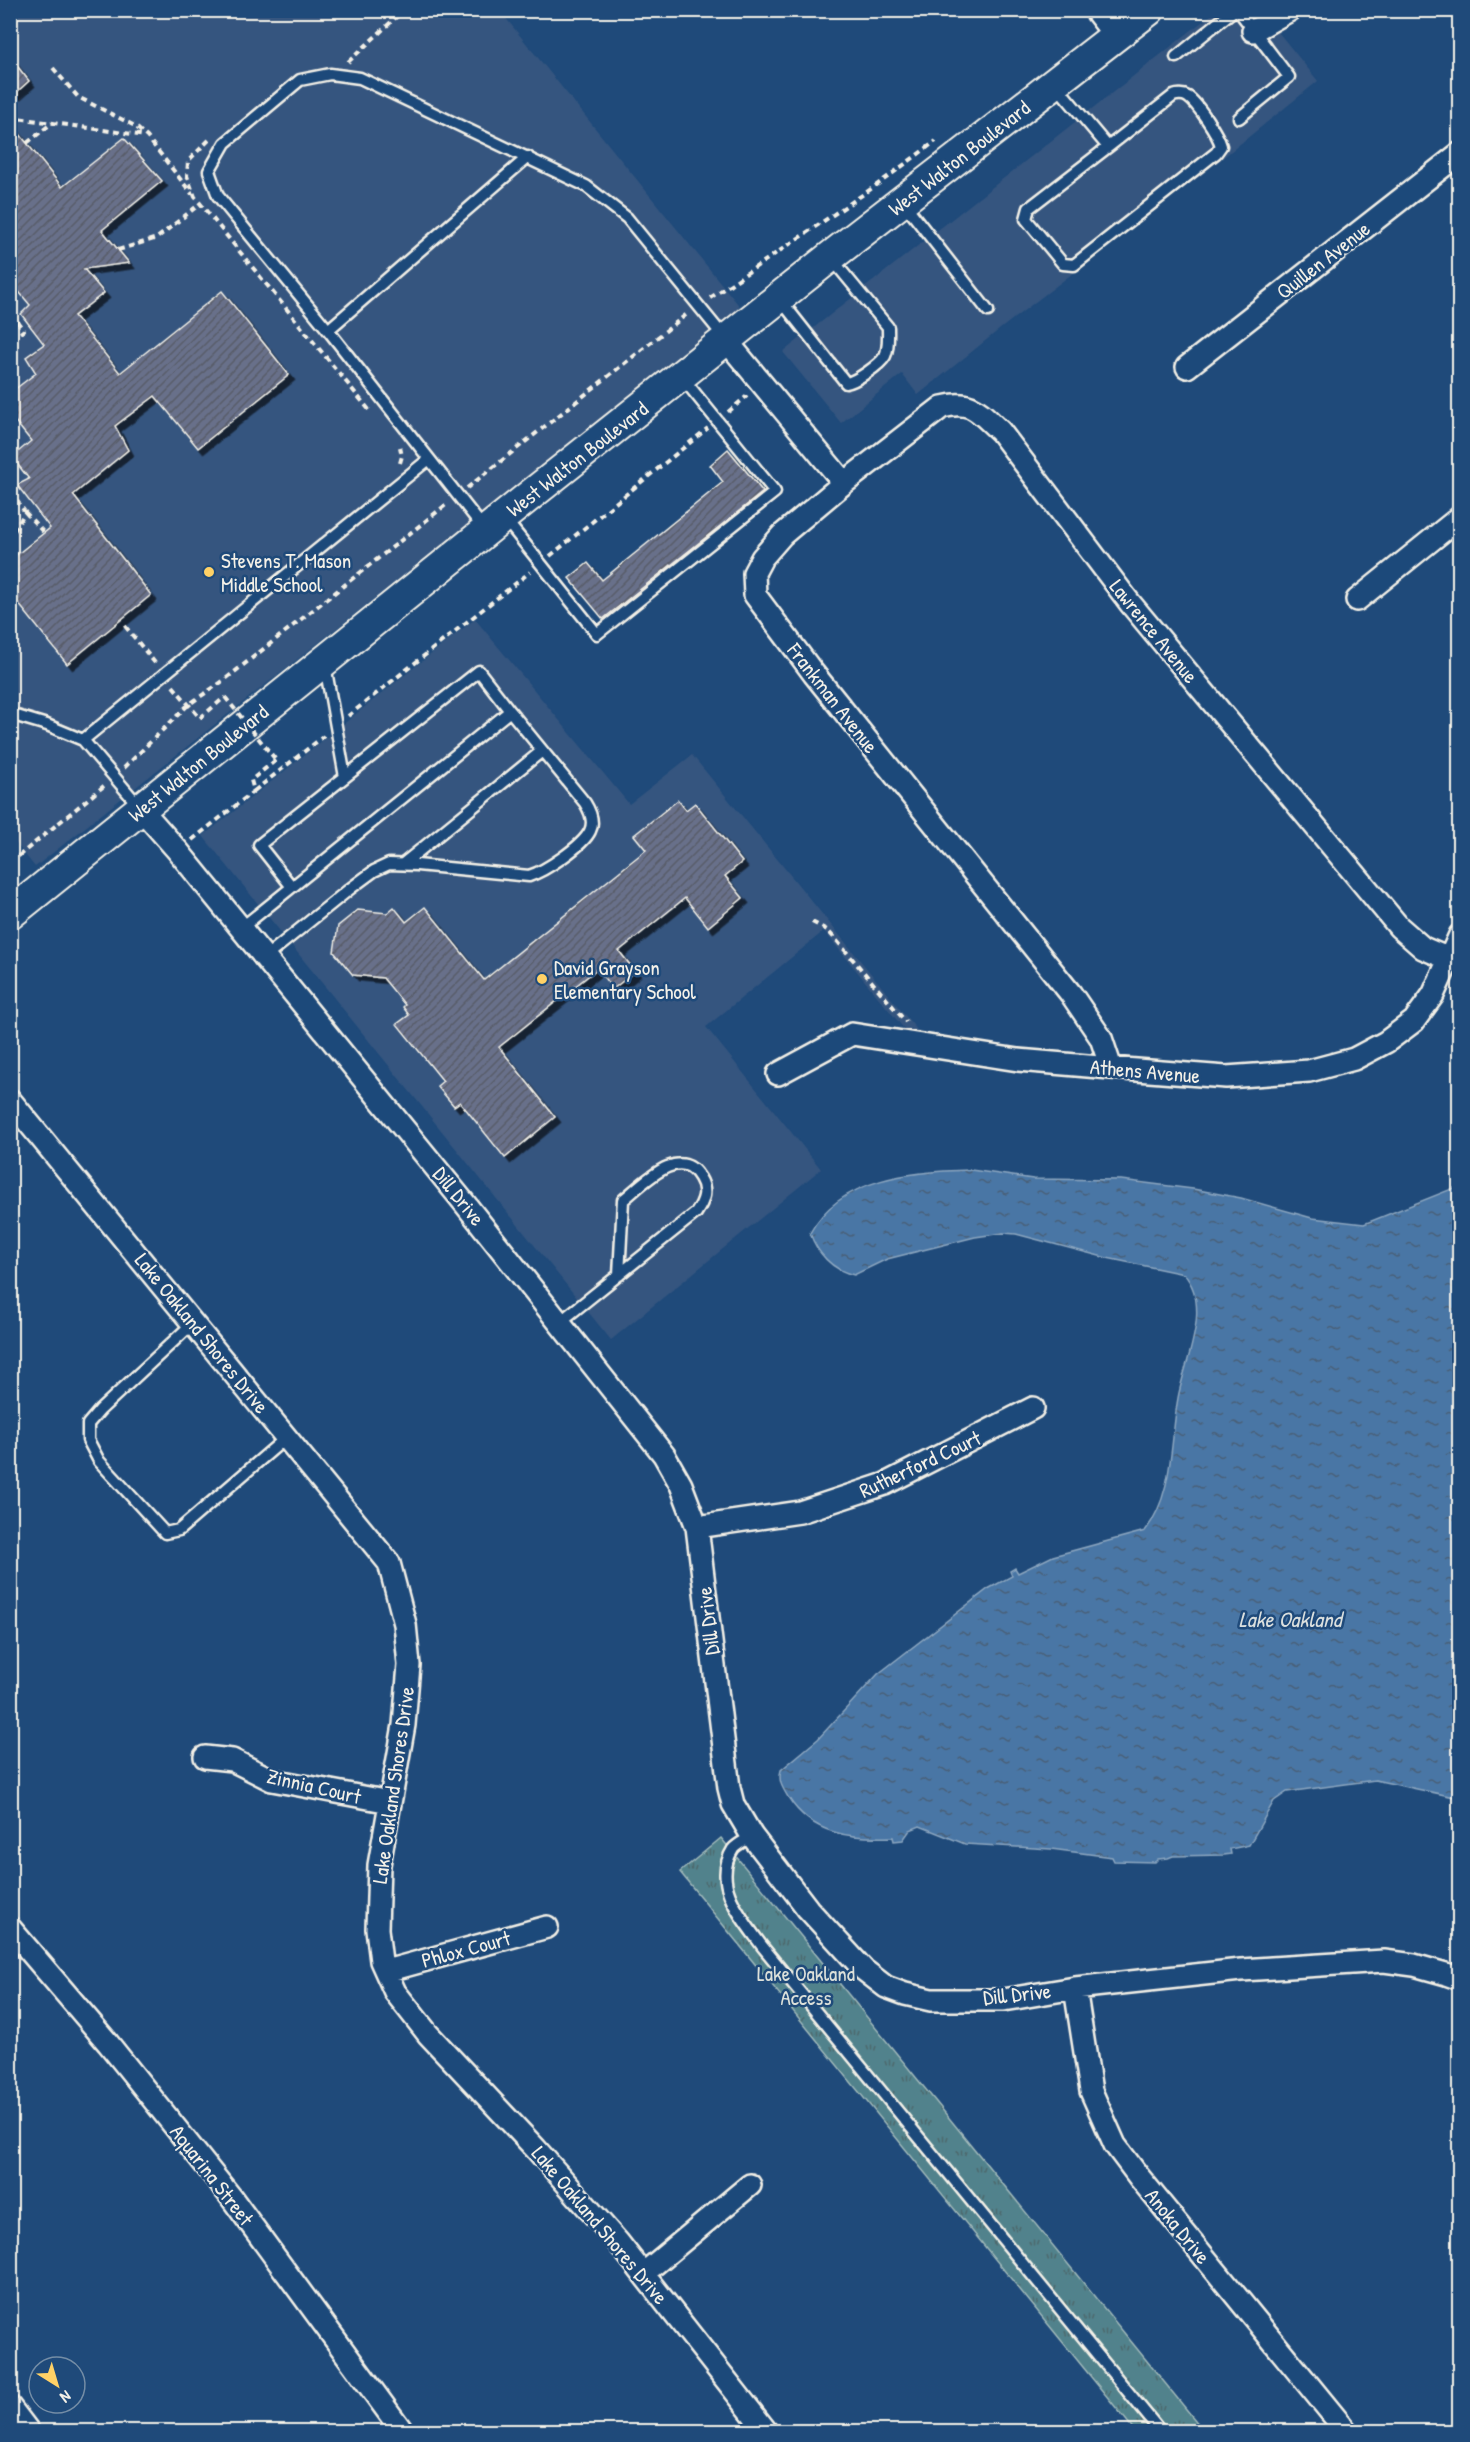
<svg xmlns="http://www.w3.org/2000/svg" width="1470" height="2442" font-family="'Patrick Hand',sans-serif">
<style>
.built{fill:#35557f}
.grass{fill:url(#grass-tufts);stroke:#a2baba;stroke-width:1.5}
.water{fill:url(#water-ripples);stroke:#8da7c0;stroke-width:1.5}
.building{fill:url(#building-hatch);stroke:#f4f1e8;stroke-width:1.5;filter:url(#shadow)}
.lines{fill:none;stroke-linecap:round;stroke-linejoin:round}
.service-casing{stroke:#f4f1e8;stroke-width:15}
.minor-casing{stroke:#f4f1e8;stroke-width:26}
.secondary-casing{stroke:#f4f1e8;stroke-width:34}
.path{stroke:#f4f1e8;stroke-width:4;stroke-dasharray:6 4.5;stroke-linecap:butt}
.service{stroke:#1f4a7a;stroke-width:10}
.minor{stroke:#1f4a7a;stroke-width:21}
.secondary{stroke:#1f4a7a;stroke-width:30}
.path-bridge{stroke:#f4f1e8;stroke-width:4;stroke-dasharray:6 4.5;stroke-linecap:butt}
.poi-dot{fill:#ffd166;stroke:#1f4a7a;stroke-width:2}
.labels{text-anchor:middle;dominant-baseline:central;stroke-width:5;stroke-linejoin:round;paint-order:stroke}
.street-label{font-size:21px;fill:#f4f1e8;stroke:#1f4a7a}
.poi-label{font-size:21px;fill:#f4f1e8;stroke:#1f4a7a;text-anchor:start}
.park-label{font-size:21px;fill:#dce0da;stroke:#1f4a7a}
.water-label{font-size:22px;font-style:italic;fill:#dadfde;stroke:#1f4a7a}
</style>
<defs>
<pattern id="grass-tufts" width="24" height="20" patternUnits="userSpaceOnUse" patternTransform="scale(1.5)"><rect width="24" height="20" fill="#51828c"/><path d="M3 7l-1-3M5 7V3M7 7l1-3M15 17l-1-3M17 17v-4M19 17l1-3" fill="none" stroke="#4d686c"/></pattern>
<pattern id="water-ripples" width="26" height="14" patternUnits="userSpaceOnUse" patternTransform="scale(1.5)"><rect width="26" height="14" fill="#4976a5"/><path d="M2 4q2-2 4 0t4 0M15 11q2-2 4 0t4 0" fill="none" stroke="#495f76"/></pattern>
<pattern id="building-hatch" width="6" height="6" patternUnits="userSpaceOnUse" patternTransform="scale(1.5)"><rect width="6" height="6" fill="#68708a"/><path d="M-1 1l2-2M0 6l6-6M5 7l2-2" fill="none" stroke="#585c68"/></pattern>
<filter id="shadow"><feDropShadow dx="5.5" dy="5.5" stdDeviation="0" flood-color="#0009"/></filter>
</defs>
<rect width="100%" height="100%" fill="#1f4a7a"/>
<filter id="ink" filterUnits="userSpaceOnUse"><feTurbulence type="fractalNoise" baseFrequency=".0167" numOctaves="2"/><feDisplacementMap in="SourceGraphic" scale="12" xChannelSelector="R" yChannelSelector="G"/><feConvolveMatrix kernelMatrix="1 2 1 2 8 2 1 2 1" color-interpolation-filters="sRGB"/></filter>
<g filter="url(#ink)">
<path class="built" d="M10,11H500L741,308L35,867L10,836Z
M1216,11H1261L1318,81L1209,169L1000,329L918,395L902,374L841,423L783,352Z
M475,619L629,804L692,755L922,1036H910L824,931L706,1027L821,1169L611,1340L203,836Z"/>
<path class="grass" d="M721,1838L1204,2431H1135L680,1872Z"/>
<path class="water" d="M971,1170L1033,1179L1121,1180L1193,1189L1241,1198L1312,1218L1364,1224L1459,1186V1798L1375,1780L1287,1792L1274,1801L1249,1845L1230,1849L1231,1854L1224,1855L1173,1856L1168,1858L1158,1859L1155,1862L1114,1861L1112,1857L1051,1849L965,1844L920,1826L910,1830L903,1840L894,1841L893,1837C851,1839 812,1835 788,1797C782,1787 778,1781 781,1770L818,1739L878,1674L988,1589L1012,1576L1010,1571L1015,1568L1018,1573L1053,1556L1145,1531C1174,1494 1170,1442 1178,1398C1184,1362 1213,1307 1184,1274L1107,1258L1016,1234L1003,1233L975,1237L887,1259L854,1275C832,1270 817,1253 810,1233C840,1177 914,1171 971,1170Z"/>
<path class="building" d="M10,57L29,81L10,98Z
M10,122L62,187L124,138L162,181L102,230L129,263L84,269L104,293L74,316L120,373L222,291L289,375L198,448L155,396L115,426L128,450L73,495L151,595L67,664L10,593V560L50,528L17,485L29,479L12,457L31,441L10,415V393L36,373L26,357L44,344L21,314L30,305L10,281Z
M728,449L763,492L603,619L569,578L588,563L602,580L723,482L710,465Z
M678,800L686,810L695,803L742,862L725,876L743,898L708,927L685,898L619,951L635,971L613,989L597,969L499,1047L555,1117L505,1158L460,1102L454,1106L437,1086L443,1081L397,1024L409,1015L403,1007L405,1005L383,978L353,975L334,952L338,926L358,910L387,913L394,907L406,922L425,907L484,980L646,850L634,835Z"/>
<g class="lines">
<g class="service-casing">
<path id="service" d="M1238,10L1289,77L1239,118
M1176,57L1234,10
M1055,84L1108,147L1173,96C1179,94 1183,94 1188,97C1197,103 1218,134 1221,146L1216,153L1074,265L1063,264L1026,219L1029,208L1108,147
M528,157L328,330L218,196L209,171L225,143L300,80L330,74L360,78L586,186L627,218L724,337
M903,202L988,311
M779,298L846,383C855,382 880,365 885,356C889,348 888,336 888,327L831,258
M328,330L485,530
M505,519L597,634L775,492L681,376
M325,665L345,777
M10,714L47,725L83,740L139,806
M83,740L429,459
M403,864L542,751
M292,887L259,845L479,671L510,711
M240,929L510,711L585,803C590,811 595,821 590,831C583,846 545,871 529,876L417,865L389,864L374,871L351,888L264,958
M560,1322L696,1213C704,1201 708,1191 700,1178C680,1143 643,1184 623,1200L619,1275
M193,1323L100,1410L88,1424V1440L99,1461L165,1533L179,1530L287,1437
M752,1836C746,1840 737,1844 733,1849C711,1884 742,1918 762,1946L1161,2432"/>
</g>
<g class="minor-casing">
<path id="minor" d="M1095,10L1116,37
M1253,31L1290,10
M726,340L844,483
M1187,367L1460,153
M1357,600L1460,517
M141,809L178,851L462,1200L664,1455L681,1485L697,1527L729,1788L733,1804L752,1836L808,1909L864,1970L886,1987L905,1994L931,2000H1003L1075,1988L1241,1970L1384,1961L1414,1965L1446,1974L1460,1979
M1111,1068L1101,1038L1071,994L814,674L755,595L754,573L762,558L782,535L844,483L942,407C972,399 979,412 1000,431L1130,603L1399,927L1423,948L1449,959
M778,1074L852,1034L1018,1060L1111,1068L1226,1077L1309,1071L1354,1059L1386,1042L1414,1021L1433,995L1460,935
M10,1100L389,1563L405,1624L409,1665L404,1725L379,1865L377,1929L381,1961L395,1992L428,2034L536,2149L618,2242L767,2432
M697,1527L800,1512L885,1484L1033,1408
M205,1757L232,1760L272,1780L390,1802
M10,1928L108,2043L231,2197L403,2432
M386,1971L547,1927
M1075,1988L1091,2091L1115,2145L1139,2177L1347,2432
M643,2274L750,2185
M10,2407L29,2432"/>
</g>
<g class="secondary-casing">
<path id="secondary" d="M10,914L533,493L830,257L1149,10"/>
</g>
<path class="path" d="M348,62L404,10
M53,68L78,97L135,126L147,137L192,194
M10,117L146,136
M209,140L188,161L187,176L195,197L370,411
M27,143L52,123
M118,250L157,238L201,203
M710,298L874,187L936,141
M10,313L24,330L10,341
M728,412L747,396
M400,447L402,456L400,463
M467,488L687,314
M10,491L25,512L10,538
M25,512L44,533
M550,556L708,428
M125,626L155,663
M173,686L200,718L225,697
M348,716L530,572
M124,768L188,705L223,681L447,504
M254,791L324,736
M192,840L254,791L251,780L276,760
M10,863L105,785
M812,922L827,930L838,942L906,1022"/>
<use href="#service" class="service"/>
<use href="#minor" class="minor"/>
<use href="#secondary" class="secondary"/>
<path class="path-bridge" d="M225,697L276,760"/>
</g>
</g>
<g class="poi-dot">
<circle cx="209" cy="572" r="6"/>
<circle cx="542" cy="979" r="6"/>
</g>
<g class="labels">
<g class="street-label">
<text transform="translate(959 158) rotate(-38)">West Walton Boulevard</text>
<text transform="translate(1323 260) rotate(-38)">Quillen Avenue</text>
<text transform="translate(577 459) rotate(-38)">West Walton Boulevard</text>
<text transform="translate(1154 631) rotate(51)">Lawrence Avenue</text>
<text transform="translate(833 698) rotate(52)">Frankman Avenue</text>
<text transform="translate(198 763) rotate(-39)">West Walton Boulevard</text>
<text transform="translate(1145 1071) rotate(5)">Athens Avenue</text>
<text transform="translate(459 1196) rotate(51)">Dill Drive</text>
<text transform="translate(202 1333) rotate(51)">Lake Oakland Shores Drive</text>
<text transform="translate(920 1464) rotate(-25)">Rutherford Court</text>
<text transform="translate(708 1621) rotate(-97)">Dill Drive</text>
<text transform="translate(393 1785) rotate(-82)">Lake Oakland Shores Drive</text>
<text transform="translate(314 1786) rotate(13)">Zinnia Court</text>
<text transform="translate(466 1949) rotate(-15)">Phlox Court</text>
<text transform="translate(1017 1994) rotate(-6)">Dill Drive</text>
<text transform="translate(212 2175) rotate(52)">Aquarina Street</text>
<text transform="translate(600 2225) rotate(50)">Lake Oakland Shores Drive</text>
<text transform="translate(1178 2226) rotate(51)">Anoka Drive</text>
</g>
<g class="poi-label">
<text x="221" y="560">Stevens T. Mason<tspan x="221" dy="24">Middle School</tspan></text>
<text x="554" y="967">David Grayson<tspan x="554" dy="24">Elementary School</tspan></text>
</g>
<g class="park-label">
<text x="806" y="1973">Lake Oakland<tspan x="806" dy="24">Access</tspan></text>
</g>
<g class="water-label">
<text x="1290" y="1619">Lake Oakland</text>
</g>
</g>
<rect width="1470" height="2442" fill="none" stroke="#1f4a7a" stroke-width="36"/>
<rect x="18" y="18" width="1434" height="2406" fill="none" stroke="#f4f1e8" stroke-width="2" filter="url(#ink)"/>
<g transform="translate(57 2385) rotate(143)"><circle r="28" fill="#1f4a7a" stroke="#748da6" stroke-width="1.5"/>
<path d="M0-4.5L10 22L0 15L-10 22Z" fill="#ffd166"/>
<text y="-9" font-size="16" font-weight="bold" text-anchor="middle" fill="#f4f1e8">N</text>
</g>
</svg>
